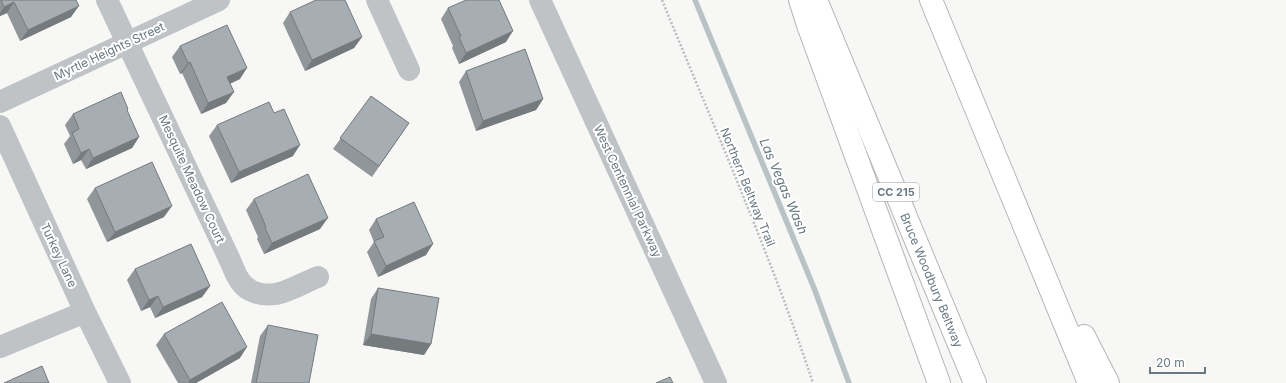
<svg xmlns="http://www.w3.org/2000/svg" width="1286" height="383" font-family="Inter,sans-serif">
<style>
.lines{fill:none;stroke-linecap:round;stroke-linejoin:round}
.stream{stroke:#b9c3c6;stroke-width:5.5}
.highway-casing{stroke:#b3b6b9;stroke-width:24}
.path{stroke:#b9bcbe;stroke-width:2.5;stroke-dasharray:2 2;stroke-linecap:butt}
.minor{stroke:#bfc3c6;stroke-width:22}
.highway{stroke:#fff;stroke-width:22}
.wall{fill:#90969a}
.shaded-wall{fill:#757a7d}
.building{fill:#a7aeb3;stroke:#757a7d}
.labels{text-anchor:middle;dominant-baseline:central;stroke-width:4;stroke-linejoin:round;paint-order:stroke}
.shield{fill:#fff;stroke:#97a0a8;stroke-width:1}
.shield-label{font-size:11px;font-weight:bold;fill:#6a7882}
.street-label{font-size:12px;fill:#6a7882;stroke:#fff}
.water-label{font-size:13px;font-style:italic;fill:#66787e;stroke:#fff}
</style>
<rect width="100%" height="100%" fill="#f7f7f5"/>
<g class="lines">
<path class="stream" d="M695,0L814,288L849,383"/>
<g class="highway-casing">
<g id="highway">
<path d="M800,0L808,25L939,383"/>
<path id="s1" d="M816,0L975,383"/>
<path d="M931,0L1089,383"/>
<path d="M1084,336L1108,383"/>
</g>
</g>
<path class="path" d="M662,0C714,127 770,253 813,383"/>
<path class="minor" d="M107,0L228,256C232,264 235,274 240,281C247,292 262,296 275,294C286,293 307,281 318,277
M377,0L409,70
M540,0L716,383
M0,102L219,0
M0,126L85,312L120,383
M0,347L85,312"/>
<use href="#highway" class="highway"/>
</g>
<path class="wall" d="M0,0H76L71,17L20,41L7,13L0,16Z
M448,8L506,42L459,64L452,48L453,46L441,19Z
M290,12L362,37L354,48L305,71L283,23Z
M180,46L240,79L230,84L226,103L201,114L182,73L180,74L172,57Z
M466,71L543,99L536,110L476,131L459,82Z
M371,96L409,123L372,177L333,149Z
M127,111L139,137L132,148L86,169L81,160L73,164L64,144L70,136L65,125L73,114Z
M217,125L293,156L231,183L209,136Z
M95,188L164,217L107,242L87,199Z
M254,199L320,229L264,254L257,239L258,237L246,210Z
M376,219L426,255L378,277L367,252L374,242L369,230Z
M135,269L210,286L202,297L155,318L150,307L141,311L127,280Z
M378,288L431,344L424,355L363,345L371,299Z
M268,325L309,383H251L260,336Z
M164,334L240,358L196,383H178L156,345Z"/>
<path class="shaded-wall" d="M14,2L7,13L0,16V13L4,7Z
M79,6L71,17L20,41L28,30Z
M513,31L506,42L459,64L466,53Z
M362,37L354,48L305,71L312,60Z
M190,62L182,73L180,74L188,63Z
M247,68L240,79L219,88L227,77Z
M234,92L226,103L201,114L208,103Z
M543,99L536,110L476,131L483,121Z
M139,137L132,148L86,169L93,158Z
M300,145L293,156L231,183L239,172Z
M89,149L81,160L73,164L81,153Z
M172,206L164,217L107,242L115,232Z
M328,218L320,229L264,254L272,243Z
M433,244L426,255L378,277L386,266Z
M210,286L202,297L155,318L163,307Z
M158,296L150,307L141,311L149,300Z
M371,334L431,344L424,355L363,345Z
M247,347L240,358L196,383H188L190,380Z"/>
<path class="building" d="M1,0H76L79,6L28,30L14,2L4,7Z
M316,0H345L362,37L312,60L290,12Z
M466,0H499L513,31L466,53L459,37L461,36L448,8Z
M227,25L247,68L227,77L234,92L208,103L190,62L188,63L180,46Z
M525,49L543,99L483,121L466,71Z
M121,92L128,109L127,110L139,137L93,158L89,149L81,153L72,133L79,129L73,114Z
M371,96L409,123L379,166L340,138Z
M269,102L274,113L284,109L300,145L239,172L217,125Z
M152,162L172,206L115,232L95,188Z
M308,174L328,218L272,243L265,228L266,227L254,199Z
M414,202L433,244L386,266L374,241L384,237L376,219Z
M191,244L210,286L163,307L158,296L149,300L135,269Z
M378,288L439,298L431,344L371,334Z
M222,302L247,347L190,380L164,334Z
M268,325L318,335L309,383H256Z
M42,366L49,383H4Z
M670,377L673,383H656Z"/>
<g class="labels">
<rect class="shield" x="873" y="183" width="46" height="18" rx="3"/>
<g class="shield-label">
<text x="896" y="192">CC 215</text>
</g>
<g class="street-label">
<text transform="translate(109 51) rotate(-25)">Myrtle Heights Street</text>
<text transform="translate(192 179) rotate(65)">Mesquite Meadow Court</text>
<text transform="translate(748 187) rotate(68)">Northern Beltway Trail</text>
<text transform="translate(628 191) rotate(65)">West Centennial Parkway</text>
<text transform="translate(59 255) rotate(65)">Turkey Lane</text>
<text stroke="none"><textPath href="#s1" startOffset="303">Bruce Woodbury Beltway</textPath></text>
</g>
<g class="water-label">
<text transform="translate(784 186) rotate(67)">Las Vegas Wash</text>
</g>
</g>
<path d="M1150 367v6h55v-6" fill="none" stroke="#6a7882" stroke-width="2"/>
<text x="1156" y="367" font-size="12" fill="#6a7882" stroke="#ffffff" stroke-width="3" paint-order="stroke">20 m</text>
</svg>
